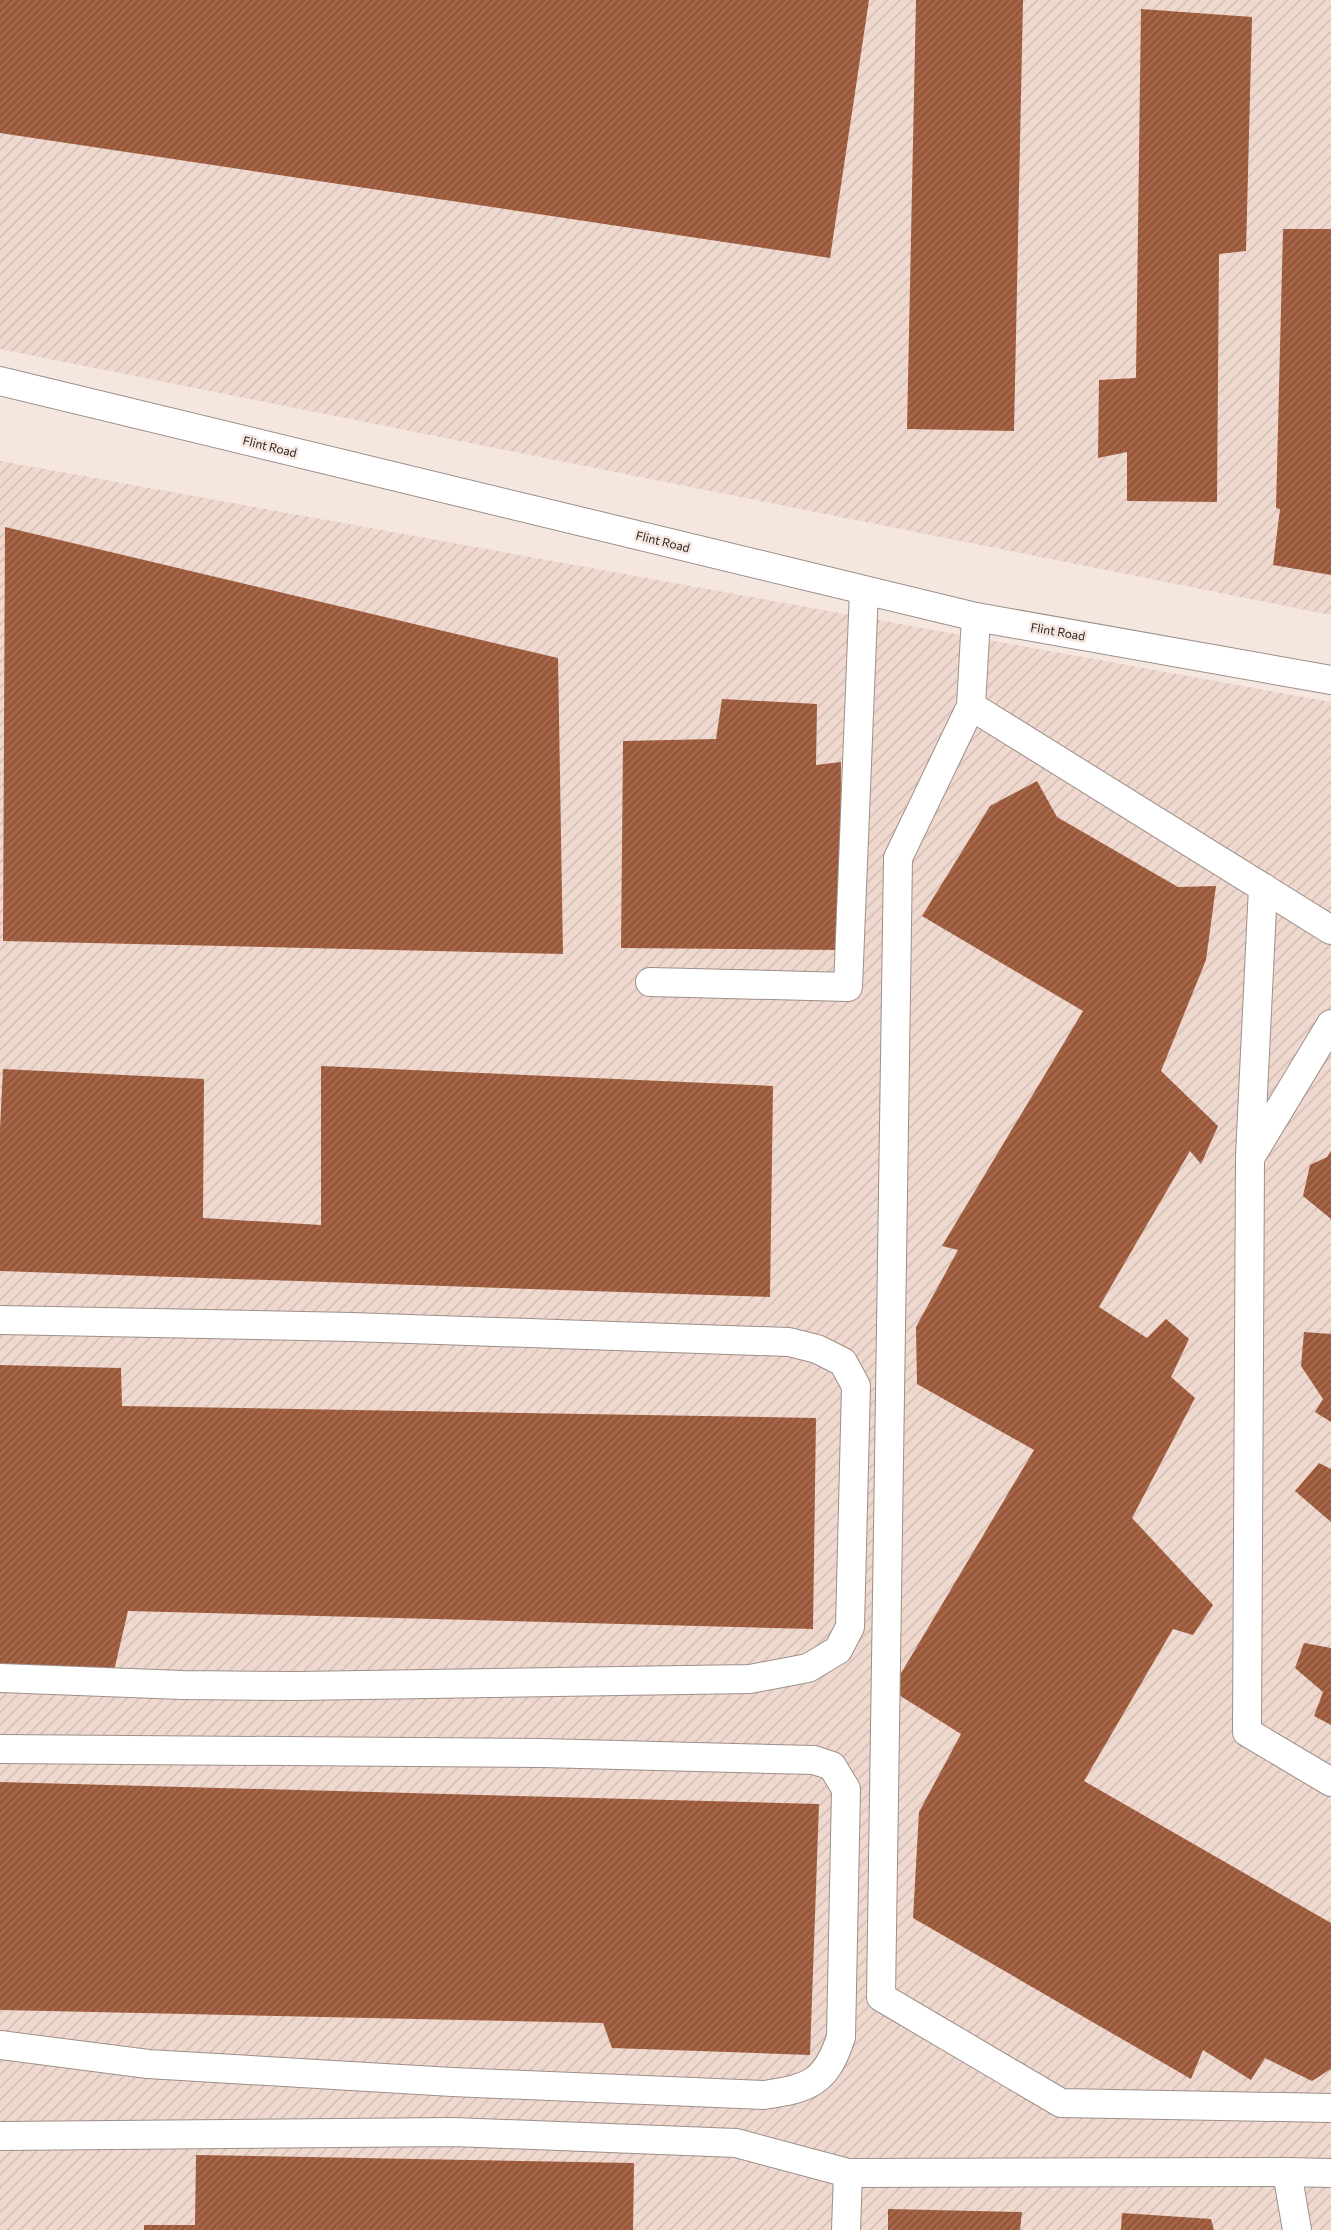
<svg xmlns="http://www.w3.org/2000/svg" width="1331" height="2230" font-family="Commissioner,sans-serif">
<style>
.industrial{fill:url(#industrial-furrows)}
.building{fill:url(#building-hatch)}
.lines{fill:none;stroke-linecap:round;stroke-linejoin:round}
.minor-casing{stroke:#9d8f89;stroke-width:30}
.minor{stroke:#fff;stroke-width:28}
.labels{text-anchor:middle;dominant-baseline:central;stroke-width:5;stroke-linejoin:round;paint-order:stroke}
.street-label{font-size:12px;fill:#2b2624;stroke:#f5e6df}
</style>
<defs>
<pattern id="industrial-furrows" width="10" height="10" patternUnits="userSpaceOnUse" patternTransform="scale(1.25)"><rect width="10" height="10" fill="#efd8ce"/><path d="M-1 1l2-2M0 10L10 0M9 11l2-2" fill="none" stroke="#cdb9b1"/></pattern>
<pattern id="building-hatch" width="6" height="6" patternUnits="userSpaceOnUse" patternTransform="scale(1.25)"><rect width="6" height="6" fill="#9b5738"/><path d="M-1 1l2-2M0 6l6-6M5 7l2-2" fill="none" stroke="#a67660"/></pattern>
</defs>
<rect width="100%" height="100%" fill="#f5e6df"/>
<path class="industrial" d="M0,0H1331V615L0,349Z
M0,461L1331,702V2230H0Z"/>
<path class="building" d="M0,0H869L830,258L0,133Z
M916,0H1023L1014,431L907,429Z
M1141,9L1252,17L1246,251L1219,254L1217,502L1127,501V452L1098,458L1099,380L1136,378Z
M1283,229H1331V575L1273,565L1280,509L1276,508Z
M5,527L558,658L563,954L3,941Z
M722,699L817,704L816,765L841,762L840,950L621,948L623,741L716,739Z
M1037,781L1057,817L1178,887L1216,886L1206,960L1161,1071L1218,1126L1201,1164L1190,1151L1099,1307L1147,1338L1166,1319L1189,1339L1171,1377L1195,1398L1132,1518L1213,1605L1193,1635L1173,1629L1084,1781L1331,1923V2069L1312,2081L1265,2058L1251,2080L1203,2050L1191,2079L913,1918L919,1812L961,1734L891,1690L1034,1450L917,1384L916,1327L958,1250L942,1246L1083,1011L922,916L990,806Z
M321,1066L773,1086L770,1297L0,1271V1129L3,1069L204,1079L203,1218L321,1225Z
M1331,1151V1219L1303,1196L1310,1165L1327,1157Z
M1304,1332L1331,1334V1422L1315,1412L1323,1399L1301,1366Z
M0,1365L121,1368L122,1406L816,1418L813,1629L128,1611L113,1675L0,1673Z
M1319,1463L1331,1469V1522L1295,1491Z
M1304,1643L1331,1648V1725L1314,1716L1323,1692L1295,1668Z
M0,1782L819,1804L810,2055L612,2048L603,2023L0,2010Z
M196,2155L634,2163L633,2230H144V2225H195Z
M888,2209L1022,2212L1020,2230H888Z
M1122,2213L1211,2219L1214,2230H1121Z"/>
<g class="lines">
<g class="minor-casing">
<path id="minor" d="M0,381L976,617L1331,680
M976,617L971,706L1331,930
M971,706L898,858L881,1997L1061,2103L1331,2108
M650,982L848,987L864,590
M1331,1024L1250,1158L1247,1732L1331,1782
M1250,1156L1263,887
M0,1320L352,1327L789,1342L817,1349L843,1362L856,1386L850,1627L838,1650L808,1668L750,1679L297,1686L182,1685L0,1678
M0,1749L542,1753L814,1760L832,1766L846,1789L841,2037C826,2083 810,2088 764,2095L452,2082L148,2064L0,2045
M0,2136L454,2132L736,2143L848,2173L846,2230
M848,2173L1287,2172
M1297,2230L1287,2172L1331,2173"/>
</g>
<use href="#minor" class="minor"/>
</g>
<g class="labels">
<g class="street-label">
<text transform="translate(270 446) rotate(14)">Flint Road</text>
<text transform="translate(663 541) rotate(14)">Flint Road</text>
<text transform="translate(1058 631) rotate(10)">Flint Road</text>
</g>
</g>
</svg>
